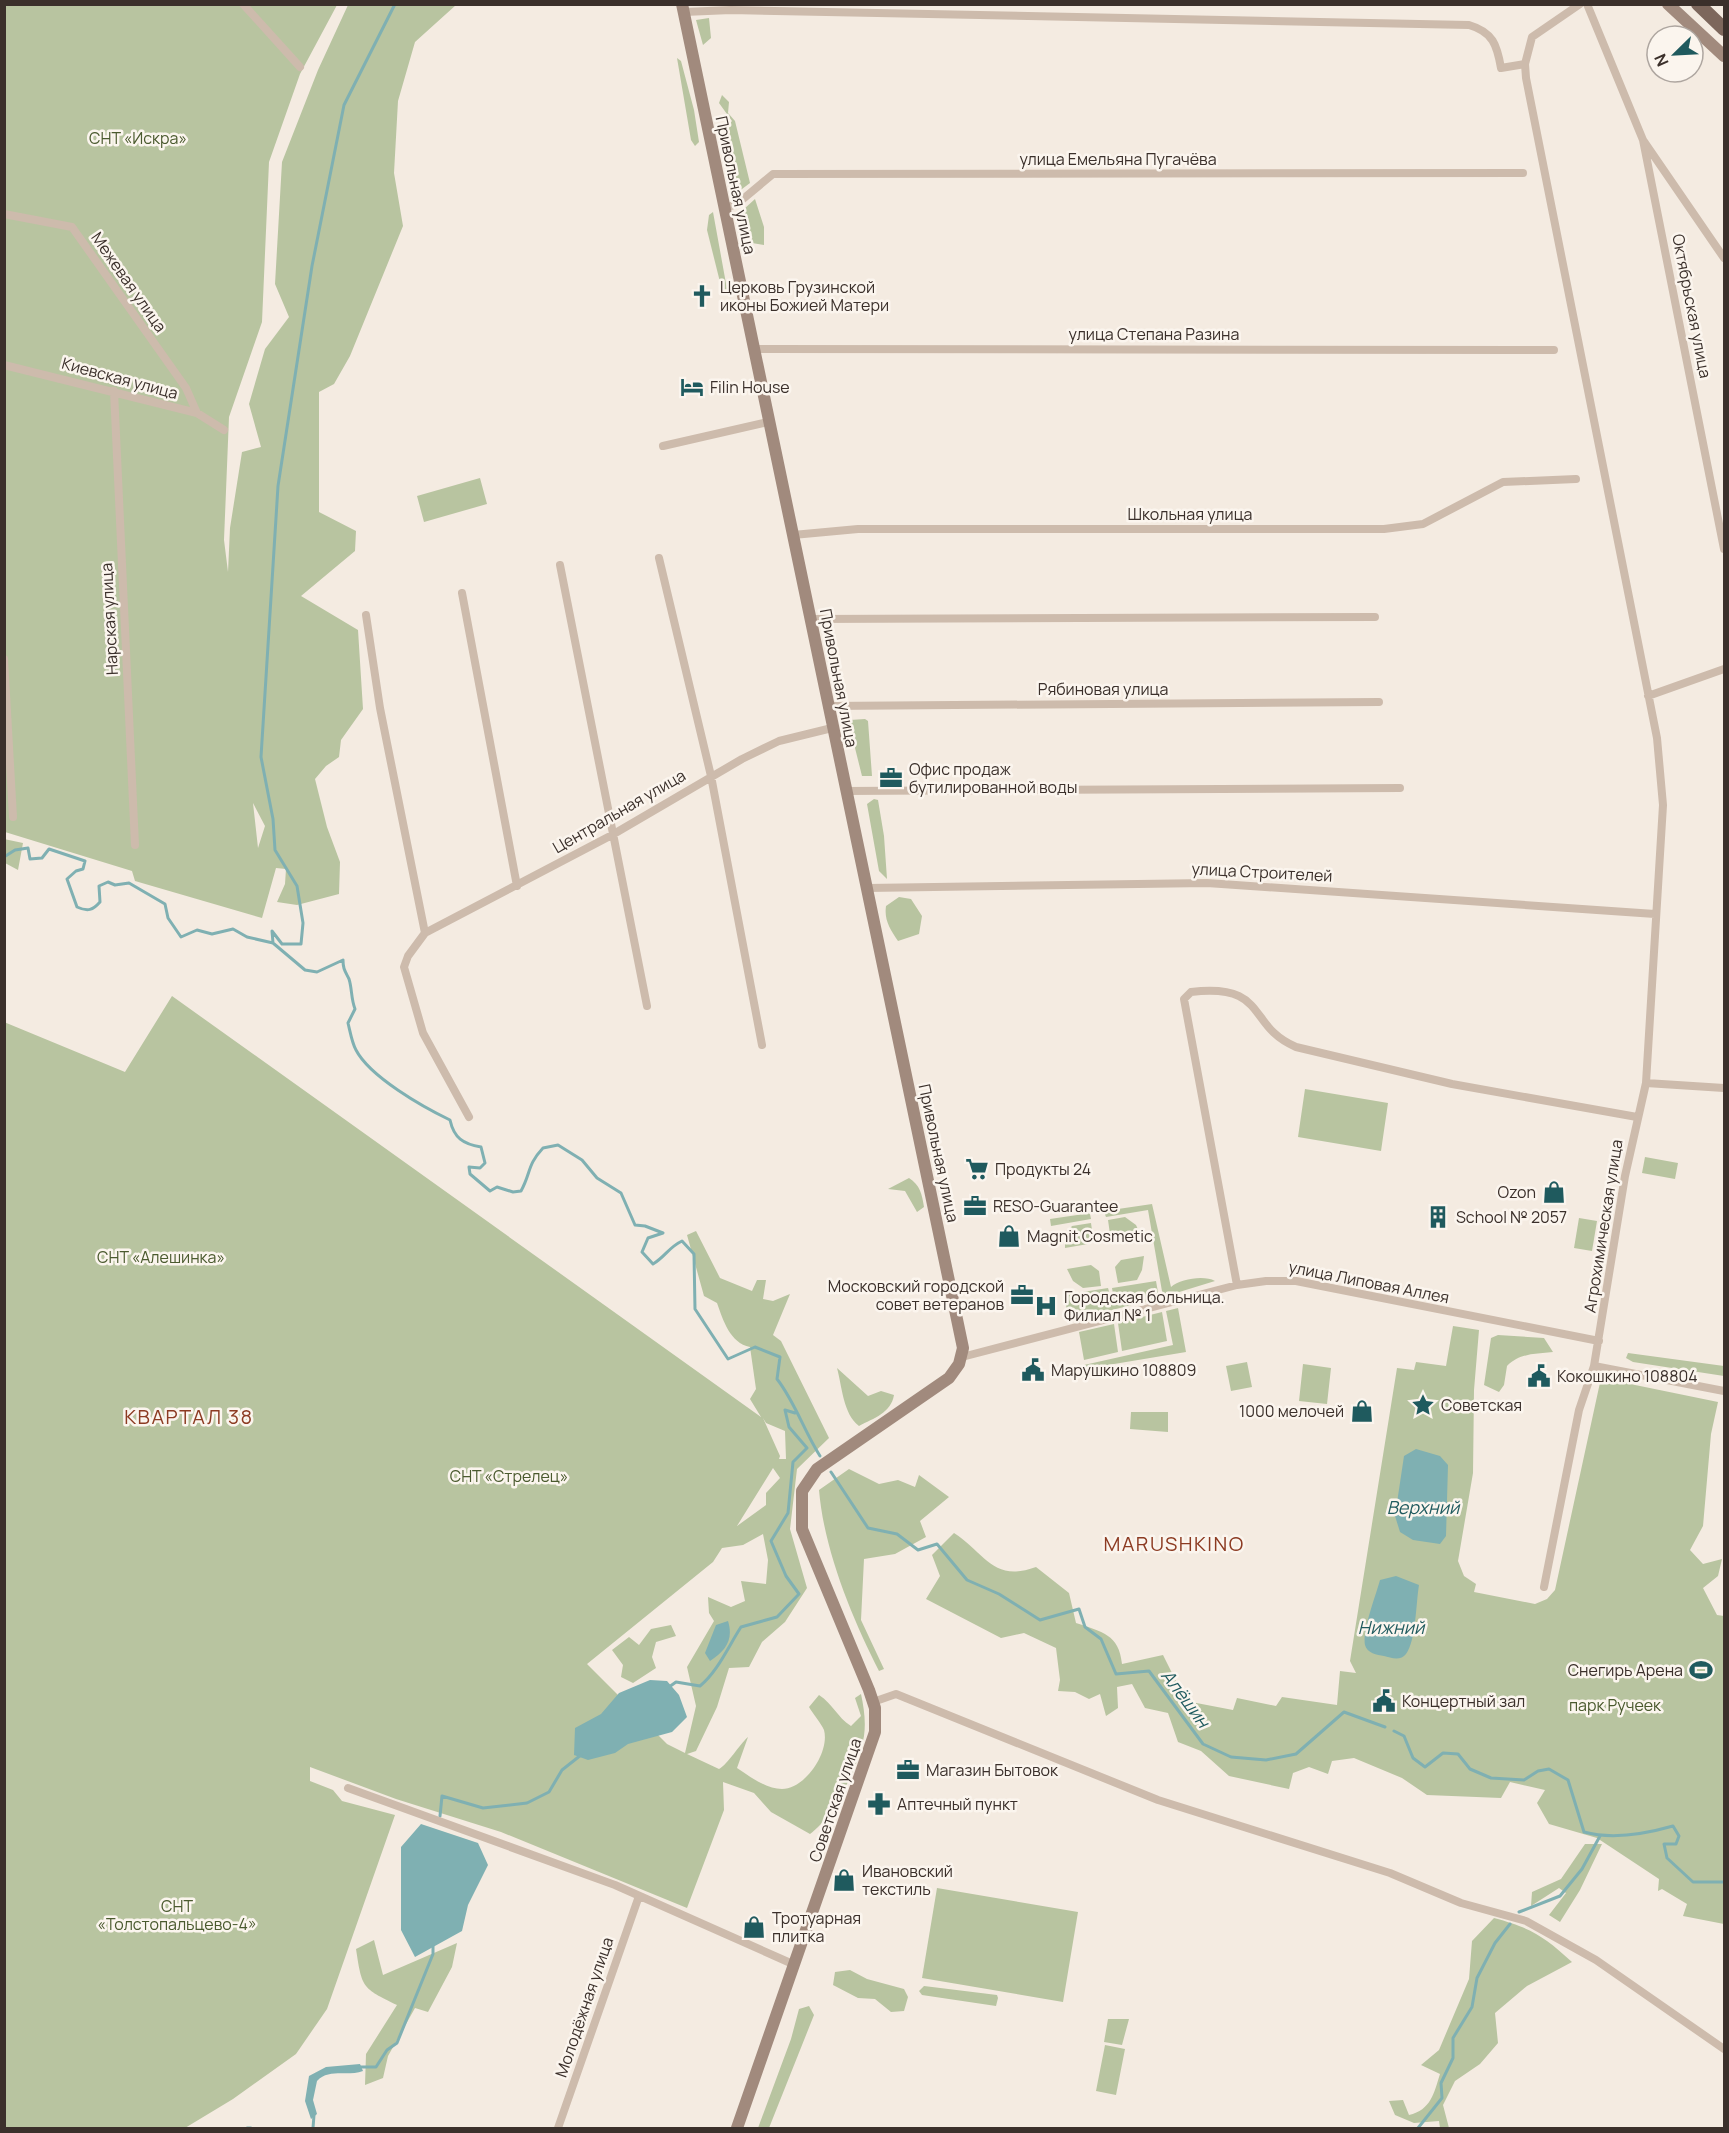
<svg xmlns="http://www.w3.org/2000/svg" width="1729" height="2133" font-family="Manrope,sans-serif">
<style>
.green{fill:#b8c4a0;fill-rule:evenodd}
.water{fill:#7fb0b2}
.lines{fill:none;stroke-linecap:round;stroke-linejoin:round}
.stream{stroke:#7fb0b2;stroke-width:3}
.street{stroke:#cdbbac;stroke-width:8}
.secondary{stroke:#a18a7d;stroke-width:12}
.primary{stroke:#7d675c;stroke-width:14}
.labels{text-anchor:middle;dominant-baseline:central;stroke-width:5;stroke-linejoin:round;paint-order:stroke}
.park-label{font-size:16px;fill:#4a5a2e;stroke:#fbf5ee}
.street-label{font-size:16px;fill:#3b302b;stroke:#fbf5ee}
.poi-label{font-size:16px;fill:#3b302b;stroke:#fbf5ee;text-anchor:start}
.water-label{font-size:18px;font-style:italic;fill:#1f5a5e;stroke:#fbf5ee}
.quarter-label{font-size:20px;letter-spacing:1.5px;fill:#8c3b22;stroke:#fbf5ee}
</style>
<rect width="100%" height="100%" fill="#f4ebe1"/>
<path class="green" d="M4,5H337L300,74L269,162L262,322L229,417L224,540L228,572L230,528L242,452L261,447L249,404L265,349L289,317L275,284L282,162L318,70L348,5H456L415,42L398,101L394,173L403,226L350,356L334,384L319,392V512L356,531L355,551L301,596L358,630L363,709L341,740L339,757L326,766L315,779L327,827L340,862L339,894L297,905L277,902L285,884L286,869L276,868L262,918L135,881L132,871L5,832ZM253,803L265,826L258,848Z
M709,18L711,38L703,45L696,20Z
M677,58L681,61L694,110L699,142L695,146L691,140Z
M722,95L729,102L728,113L735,121L750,183L738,192L725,129L732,121L719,103Z
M755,199L764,227V245L752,243L744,209Z
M713,212L727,289L722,290L707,230L709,215Z
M480,478L487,504L424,522L417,496Z
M865,719L868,721L872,776H862L850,728V720Z
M874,799L878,800L884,836L887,879L879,871L867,804Z
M4,839L23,843L18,870L5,863Z
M899,897L911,899L922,916L919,934L898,941C890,929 884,920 886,906Z
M172,996L761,1417L750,1399L756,1389L750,1347C730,1343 723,1320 717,1303L704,1296L687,1235L696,1231L720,1278L752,1291L757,1280H766L763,1299L773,1301L790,1294L773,1335L781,1341L829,1438L797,1469L790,1529L807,1588L785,1622L762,1642L749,1667L729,1668L717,1707L696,1751L687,1754L719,1769C728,1764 739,1745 748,1737L737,1768C749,1776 766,1789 782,1789C805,1789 830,1752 824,1730C821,1723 813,1714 809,1707L819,1695C833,1704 837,1717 851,1726L861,1716L855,1698L861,1694C864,1708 866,1722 864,1736C859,1765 834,1817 810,1834L771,1812L754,1793L723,1782L724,1810L687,1908L501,1832L396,1799L310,1767V1781L333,1790L342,1801L395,1815L327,2009L296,2054L233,2099L185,2128H5L4,1022L125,1072ZM763,1418L766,1423L785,1431L786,1459H779L780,1456ZM773,1468L780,1478L766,1493V1505L737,1526ZM763,1534L768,1560L766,1584L741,1581L745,1601L731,1607L708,1597L709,1613L714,1621L687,1667L696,1706L685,1753L667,1744L587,1664L713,1562L722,1548L743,1545Z
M1305,1089L1388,1103L1381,1151L1298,1137Z
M1645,1157L1678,1163L1675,1179L1642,1173Z
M909,1178C920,1185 922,1194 924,1207L917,1212L905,1191L888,1189Z
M1152,1204L1171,1287C1180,1279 1204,1275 1215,1281L1163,1297L1148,1210L1106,1217L1104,1212L1090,1214L1091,1219L1051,1226L1050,1219Z
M1125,1217L1136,1225L1141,1236L1118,1240L1110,1234L1108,1220Z
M1579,1218L1597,1221L1592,1251L1574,1248Z
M1091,1223L1093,1237L1088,1244L1065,1248V1235L1072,1226Z
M1144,1256L1142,1270L1137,1280L1118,1283L1115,1267L1121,1260Z
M1091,1265L1099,1271L1101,1286L1083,1288L1073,1281L1067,1269Z
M1156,1281L1159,1298L1069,1321L1064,1295L1108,1288L1110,1295L1113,1294L1112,1288Z
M1178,1308L1186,1352L1084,1369V1365L1173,1345L1166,1311Z
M1162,1312L1167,1341L1122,1351L1118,1323Z
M1114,1324L1118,1352L1084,1360L1079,1332Z
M1453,1326L1479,1330L1474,1390L1473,1473L1458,1561L1464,1576L1476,1584L1474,1592L1535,1604L1547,1599L1555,1590L1601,1378L1718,1402L1711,1434L1703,1526L1690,1550L1703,1564L1722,1559L1718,1576L1703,1588L1717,1615L1724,1616V1924L1683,1916L1687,1904L1662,1889L1658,1891L1659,1879L1597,1838L1549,1824L1537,1803L1545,1790L1510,1782L1501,1798L1427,1795L1402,1778L1354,1758L1332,1761L1328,1774L1309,1767L1293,1773L1289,1789L1229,1776L1201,1751L1178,1742L1168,1713L1145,1708L1132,1684L1117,1687L1118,1708L1106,1716L1100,1694L1089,1699L1075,1692L1058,1691L1060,1680L1056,1648L1024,1633L1001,1638L926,1599L940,1576L932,1555L954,1533C985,1553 993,1583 1036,1567L1069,1593L1076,1623C1102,1632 1119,1634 1122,1664L1163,1655L1186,1701L1233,1710L1237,1698L1276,1706L1282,1697L1337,1705L1340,1671L1356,1673L1350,1661L1397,1368L1414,1370L1416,1362L1446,1366Z
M1498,1335L1544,1338L1553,1352C1535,1354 1520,1353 1507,1366L1504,1385L1499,1392L1484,1385L1491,1338Z
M1628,1353L1724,1366V1376L1633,1362L1626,1358Z
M1247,1362L1252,1387L1231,1391L1226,1366Z
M1303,1364L1331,1368L1327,1404L1299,1401Z
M837,1368L868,1396L881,1391L894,1395C891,1413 874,1418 859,1426C843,1414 842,1386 837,1368Z
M1131,1412H1168V1432L1130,1429Z
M849,1469L879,1484L898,1480L915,1487L919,1475L949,1497L920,1521L926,1537L895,1554L864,1559L861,1620L884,1669L879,1671C852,1618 824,1550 819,1490Z
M671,1625L676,1636L656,1642L652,1657L656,1668L633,1683L621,1677L623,1665L612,1650L629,1637L639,1645L651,1629Z
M1585,1844H1602L1580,1890L1560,1922L1549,1915L1566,1893L1559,1888L1531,1906L1532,1892L1561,1879Z
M937,1888L1078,1912L1063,2002L922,1978Z
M1494,1918C1531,1928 1544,1936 1572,1962L1527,1986L1495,2013L1498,2043L1480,2064L1455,2081L1443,2105L1449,2128H1440L1439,2121L1414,2123L1395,2115L1389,2101L1403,2100L1409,2115C1431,2110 1434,2093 1440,2074L1421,2065L1439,2050L1469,1979L1472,1941Z
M374,1940L383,1975L457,1943L452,1967L428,2012L415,2008L388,2056L383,2078L365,2085L366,2054L397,2005C362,1988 362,1988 356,1949Z
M850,1970L867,1979L904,1989L908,1997L904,2011L891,2012L875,1999L858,1998L833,1985L835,1972Z
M924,1986L997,1995L998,1998L996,2006L922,1995L919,1991Z
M809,2006L814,2015L769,2128H758L791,2039L799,2009Z
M1108,2019H1129L1122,2045L1104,2042Z
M1105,2045L1125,2049L1116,2095L1096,2091Z"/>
<path class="water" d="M1416,1449L1440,1456L1448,1465L1446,1536L1440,1544L1413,1540L1400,1532L1395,1516L1404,1456Z
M1396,1576L1419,1585C1416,1602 1416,1641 1406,1654C1401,1661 1391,1658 1384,1656C1377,1655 1367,1653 1365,1645C1362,1631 1376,1595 1380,1580Z
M728,1621C734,1640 725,1651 710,1661L705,1653L716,1625Z
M650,1680L667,1681L679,1695L687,1717L672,1732L628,1744L615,1753L588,1760L574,1755L575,1728L601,1714L619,1693Z
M421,1824L478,1843L488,1865L468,1905L462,1931L415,1957L401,1930V1847Z
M360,2064L363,2071C348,2077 329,2068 317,2081L313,2100L317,2114L311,2119L305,2101L309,2076L326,2067Z"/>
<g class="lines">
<path class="stream" d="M4,857L15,850L28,848L30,859L42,858L49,849L85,861L83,869L76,871L67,879L77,907C88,912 93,910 100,902L99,886L108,882L115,885L129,883L165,904L168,918L181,937L197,930L212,934L233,929L247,937L273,943L305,970L317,972L343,960C343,969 345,971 349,979C352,988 351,999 355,1009L348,1023C350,1031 352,1043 356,1050C370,1077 423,1107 450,1120C454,1138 463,1144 481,1147L485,1163L480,1168L469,1167L470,1174L490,1191L497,1187L513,1192L521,1191C531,1173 527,1165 543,1148L558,1145L582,1160L597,1178L621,1193L635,1225L645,1226L663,1233L648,1238L642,1252L653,1264C665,1257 669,1247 682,1241L694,1254L695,1309L728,1359L755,1347L780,1357L777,1379C795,1402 804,1431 820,1456
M273,943L272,931L282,944H301L303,923L297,886L275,850L273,819L261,757L278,486L312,266L344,105L395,4
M831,1472L868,1528L897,1534L918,1550L937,1544L967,1580L999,1594L1040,1620L1079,1609L1085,1627L1101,1639L1116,1674L1149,1671L1203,1744L1231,1757L1266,1760L1296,1754L1344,1712L1385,1727
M669,1687L676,1682L700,1686C718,1671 728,1647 741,1627L777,1617L799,1594L786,1576L771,1541L788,1513L793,1462L807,1448L789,1427L785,1410L795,1413
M1394,1731L1404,1736L1413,1758L1425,1767L1443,1753L1458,1754L1470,1769L1491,1778L1524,1780L1538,1771L1549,1769L1568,1780L1584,1832C1613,1840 1645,1834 1673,1826L1679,1836L1676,1844H1664L1667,1858L1693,1882H1724
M440,1816L442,1796L483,1808L527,1803L549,1792L562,1770L581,1755
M1519,1912L1560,1896L1582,1869L1600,1836
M358,2067H376L387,2050L397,2043L433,1954V1945
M247,2128H251
M313,2128L314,2115
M1418,2128L1442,2098L1441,2083L1453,2058V2038L1472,2007L1477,1978L1495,1943L1510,1924"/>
<path class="street" d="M243,4L300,67
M1587,4L1643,140L1724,258
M684,12L731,10L1469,25C1493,32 1497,45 1501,68L1525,64
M1643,140L1724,549
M725,208L737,204L773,174L1523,173
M4,214L72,227L186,388L197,413
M753,349L1554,350
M4,365L197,413L224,430
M114,391L135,845
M663,446L768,422
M793,535L858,529H1384L1423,524L1503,482L1576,479
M659,558L711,776L762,1045
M560,565L647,1006
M462,593L517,886
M366,615L380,708L425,933
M810,619L1375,617
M4,659L13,817
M1648,696L1724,669
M827,706L1379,702
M845,791L1400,788
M867,888L1207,883L1655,914
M1646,1083L1724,1088
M469,1117L423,1033L404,967L408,956L425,933L612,835L742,759L779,741L832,728
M1237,1285L1184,999L1191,992C1269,983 1246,1026 1296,1047L1452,1084L1637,1117
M962,1357L1237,1285L1266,1281H1296L1599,1341
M1594,1366L1724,1391
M1544,1587L1579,1410L1594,1366L1625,1176L1646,1083L1663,805L1657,738L1526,78L1525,64L1532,37L1580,4
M873,1702L896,1694L1158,1800L1390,1873L1461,1903L1526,1921L1596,1960L1724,2049
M348,1788L615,1885L795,1965
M558,2128L639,1896"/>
<path class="secondary" d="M682,4L963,1348L959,1364L949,1378L817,1469L802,1491V1529L869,1690L875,1708V1732L737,2128
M1668,4L1724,56"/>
<path class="primary" d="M1698,4L1724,29"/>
</g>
<defs>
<g id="church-bare" transform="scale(1.8)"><path d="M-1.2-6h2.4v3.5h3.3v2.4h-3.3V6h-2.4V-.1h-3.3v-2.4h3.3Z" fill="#1f5a5e" stroke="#fbf5ee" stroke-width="2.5" paint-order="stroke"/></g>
<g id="hotel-bare" transform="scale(1.8)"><path d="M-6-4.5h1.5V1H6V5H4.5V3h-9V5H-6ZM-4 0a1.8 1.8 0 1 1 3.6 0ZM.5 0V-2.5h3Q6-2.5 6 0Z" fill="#1f5a5e" stroke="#fbf5ee" stroke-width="2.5" paint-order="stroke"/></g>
<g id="office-bare" transform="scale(1.8)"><path d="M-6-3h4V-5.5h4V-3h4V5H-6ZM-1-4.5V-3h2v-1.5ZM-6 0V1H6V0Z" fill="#1f5a5e" stroke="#fbf5ee" stroke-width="2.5" paint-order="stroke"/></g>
<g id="supermarket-bare" transform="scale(1.8)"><path d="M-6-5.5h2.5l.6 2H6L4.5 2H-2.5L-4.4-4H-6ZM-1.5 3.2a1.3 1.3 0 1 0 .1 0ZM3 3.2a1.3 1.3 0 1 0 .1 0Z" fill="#1f5a5e" stroke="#fbf5ee" stroke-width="2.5" paint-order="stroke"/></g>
<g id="shop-bare" transform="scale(1.8)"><path d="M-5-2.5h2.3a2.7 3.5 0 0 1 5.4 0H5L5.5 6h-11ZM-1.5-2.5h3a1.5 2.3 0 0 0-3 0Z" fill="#1f5a5e" stroke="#fbf5ee" stroke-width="2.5" paint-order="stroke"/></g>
<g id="building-bare" transform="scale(1.8)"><path d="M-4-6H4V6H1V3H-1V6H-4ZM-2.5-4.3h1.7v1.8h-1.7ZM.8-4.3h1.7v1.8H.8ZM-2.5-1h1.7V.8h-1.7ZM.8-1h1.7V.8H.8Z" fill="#1f5a5e" stroke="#fbf5ee" stroke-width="2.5" paint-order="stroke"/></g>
<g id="hospital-bare" transform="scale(1.8)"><path d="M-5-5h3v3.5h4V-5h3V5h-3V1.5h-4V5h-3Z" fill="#1f5a5e" stroke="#fbf5ee" stroke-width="2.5" paint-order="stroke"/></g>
<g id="civic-bare" transform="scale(1.8)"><path d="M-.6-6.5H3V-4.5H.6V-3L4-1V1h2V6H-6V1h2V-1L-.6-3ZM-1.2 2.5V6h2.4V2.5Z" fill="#1f5a5e" stroke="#fbf5ee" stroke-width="2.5" paint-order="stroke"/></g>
<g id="sight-bare" transform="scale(1.8)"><path d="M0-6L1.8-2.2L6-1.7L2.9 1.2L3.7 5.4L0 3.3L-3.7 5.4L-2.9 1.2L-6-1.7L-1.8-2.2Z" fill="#1f5a5e" stroke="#fbf5ee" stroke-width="2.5" paint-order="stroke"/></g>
<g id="stadium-bare" transform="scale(1.8)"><path d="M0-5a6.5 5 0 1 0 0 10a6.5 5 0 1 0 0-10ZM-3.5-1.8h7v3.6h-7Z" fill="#1f5a5e" stroke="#fbf5ee" stroke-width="2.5" paint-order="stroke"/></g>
<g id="pharmacy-bare" transform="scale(1.8)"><path d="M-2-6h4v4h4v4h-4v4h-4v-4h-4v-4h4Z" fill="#1f5a5e" stroke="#fbf5ee" stroke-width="2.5" paint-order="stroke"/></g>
</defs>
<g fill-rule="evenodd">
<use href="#church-bare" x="702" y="296"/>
<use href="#hotel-bare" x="692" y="387"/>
<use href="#office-bare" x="891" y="778"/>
<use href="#supermarket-bare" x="977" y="1169"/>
<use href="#shop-bare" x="1554" y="1192"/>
<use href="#office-bare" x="975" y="1206"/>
<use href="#building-bare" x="1438" y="1217"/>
<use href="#shop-bare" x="1009" y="1236"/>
<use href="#office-bare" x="1022" y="1295"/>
<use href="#hospital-bare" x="1046" y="1306"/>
<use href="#civic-bare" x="1033" y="1370"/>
<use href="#civic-bare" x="1539" y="1376"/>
<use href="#sight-bare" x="1423" y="1405"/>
<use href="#shop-bare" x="1362" y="1411"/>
<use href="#stadium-bare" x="1701" y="1670"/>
<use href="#civic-bare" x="1384" y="1701"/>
<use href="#office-bare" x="908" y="1770"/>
<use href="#pharmacy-bare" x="879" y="1804"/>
<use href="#shop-bare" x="844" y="1880"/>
<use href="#shop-bare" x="754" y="1927"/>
</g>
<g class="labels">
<g class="park-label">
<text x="138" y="138">СНТ «Искра»</text>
<text x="161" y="1257">СНТ «Алешинка»</text>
<text x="509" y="1476">СНТ «Стрелец»</text>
<text x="1615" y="1705">парк Ручеек</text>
<text x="177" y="1906">СНТ<tspan x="177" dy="18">«Толстопальцево-4»</tspan></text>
</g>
<g class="street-label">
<text x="1118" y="159">улица Емельяна Пугачёва</text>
<text transform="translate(736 185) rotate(78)">Привольная улица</text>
<text transform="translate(129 282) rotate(55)">Межевая улица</text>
<text transform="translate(1692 306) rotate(79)">Октябрьская улица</text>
<text x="1154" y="334">улица Степана Разина</text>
<text transform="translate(120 378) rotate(15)">Киевская улица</text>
<text x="1190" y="514">Школьная улица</text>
<text transform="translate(109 619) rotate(-93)">Нарская улица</text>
<text transform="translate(839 678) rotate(79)">Привольная улица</text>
<text x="1103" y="689">Рябиновая улица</text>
<text transform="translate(619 811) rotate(-30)">Центральная улица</text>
<text transform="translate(1262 872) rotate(3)">улица Строителей</text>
<text transform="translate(939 1153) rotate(78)">Привольная улица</text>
<text transform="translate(1603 1226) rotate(-81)">Агрохимическая улица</text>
<text transform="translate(1369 1282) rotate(11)">улица Липовая Аллея</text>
<text transform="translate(835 1800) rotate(-71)">Советская улица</text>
<text transform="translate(584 2007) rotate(-71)">Молодёжная улица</text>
</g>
<g class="poi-label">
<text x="720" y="287">Церковь Грузинской<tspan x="720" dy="18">иконы Божией Матери</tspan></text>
<text x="710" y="387">Filin House</text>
<text x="909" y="769">Офис продаж<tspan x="909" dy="18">бутилированной воды</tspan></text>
<text x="995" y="1169">Продукты 24</text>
<text x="1536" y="1192" text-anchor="end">Ozon</text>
<text x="993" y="1206">RESO-Guarantee</text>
<text x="1456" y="1217">School № 2057</text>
<text x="1027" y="1236">Magnit Cosmetic</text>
<text x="1004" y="1286" text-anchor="end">Московский городской<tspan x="1004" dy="18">совет ветеранов</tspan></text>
<text x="1064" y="1297">Городская больница.<tspan x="1064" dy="18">Филиал № 1</tspan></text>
<text x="1051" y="1370">Марушкино 108809</text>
<text x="1557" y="1376">Кокошкино 108804</text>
<text x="1441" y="1405">Советская</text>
<text x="1344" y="1411" text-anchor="end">1000 мелочей</text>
<text x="1683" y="1670" text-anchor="end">Снегирь Арена</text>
<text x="1402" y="1701">Концертный зал</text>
<text x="926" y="1770">Магазин Бытовок</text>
<text x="897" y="1804">Аптечный пункт</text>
<text x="862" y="1871">Ивановский<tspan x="862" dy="18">текстиль</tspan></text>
<text x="772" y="1918">Тротуарная<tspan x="772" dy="18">плитка</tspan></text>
</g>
<g class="water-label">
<text x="1423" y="1507">Верхний</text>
<text x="1391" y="1627">Нижний</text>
<text transform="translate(1186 1698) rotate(53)">Алёшин</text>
</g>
<g class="quarter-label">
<text x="189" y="1416">КВАРТАЛ 38</text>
<text x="1174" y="1543">MARUSHKINO</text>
</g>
</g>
<rect width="1729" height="2133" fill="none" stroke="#3b302b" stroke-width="12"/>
<g transform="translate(1675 54) rotate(246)"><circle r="28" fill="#fbf5ee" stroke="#aea6a0" stroke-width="1.5"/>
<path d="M0-4.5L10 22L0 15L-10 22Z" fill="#1f5a5e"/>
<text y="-9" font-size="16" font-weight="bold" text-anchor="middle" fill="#3b302b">N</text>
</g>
</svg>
